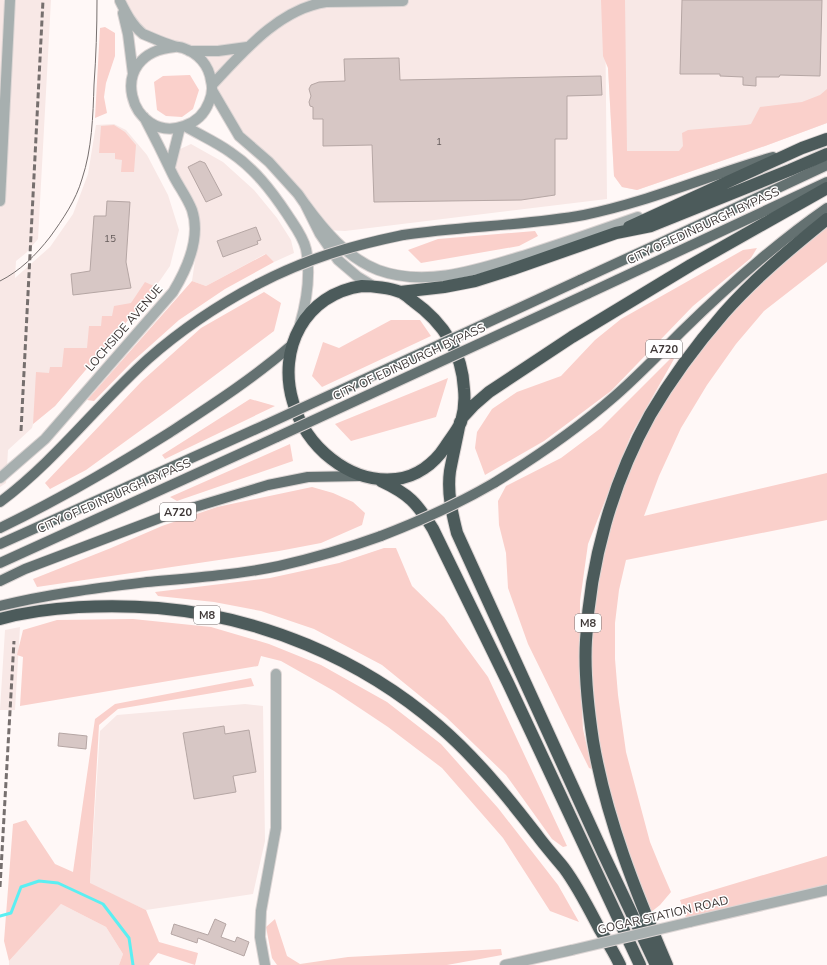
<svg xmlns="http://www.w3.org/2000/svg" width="827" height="965" font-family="'Nunito Sans',sans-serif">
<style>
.built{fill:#f8e8e6}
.green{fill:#fad0cb}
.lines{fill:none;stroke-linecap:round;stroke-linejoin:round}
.stream{stroke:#5beff2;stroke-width:3}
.building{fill:#d7c7c5;stroke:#b5a6a4}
.minor-casing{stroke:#dcd5d4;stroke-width:12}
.major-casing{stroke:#dcd5d4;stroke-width:12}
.highway-casing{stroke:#dcd5d4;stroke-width:14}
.minor{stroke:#a7afaf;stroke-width:10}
.major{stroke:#647171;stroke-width:10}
.highway{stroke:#4c5b5b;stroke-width:12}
.tram{stroke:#766f6e;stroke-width:1}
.rail{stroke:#766f6e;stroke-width:3;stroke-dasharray:6 3;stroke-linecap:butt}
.minor-bridge-casing{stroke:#dcd5d4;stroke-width:12;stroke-linecap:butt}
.major-bridge-casing{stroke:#dcd5d4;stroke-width:12;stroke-linecap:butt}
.minor-bridge{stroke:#a7afaf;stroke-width:10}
.major-bridge{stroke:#647171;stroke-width:10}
.labels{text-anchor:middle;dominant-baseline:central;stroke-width:3;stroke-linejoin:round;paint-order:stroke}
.number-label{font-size:10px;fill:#645b5a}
.shield{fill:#fff;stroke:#787372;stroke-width:1}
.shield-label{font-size:11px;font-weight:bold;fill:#3e3736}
.street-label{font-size:12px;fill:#3e3736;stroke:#fff}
</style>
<rect width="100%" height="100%" fill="#fff8f7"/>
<path class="built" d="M0,0H51L38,239L26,253L16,261L15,278L50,247L73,214L88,174L96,125L114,124L126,130L147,155L168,195L179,230L170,266L152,292L55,406L33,424L32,428L8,450L6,483L0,487Z
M120,0H605L607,199L345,231L327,230L239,136L203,62L143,33Z
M607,0H827V123L765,146L637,190L622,187L614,176L608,67Z
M191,144L223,162L254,190L277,218L291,240L294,253L274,262L265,254L206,286L192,281L199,233L174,169L178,150Z
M20,627L15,710H0L5,630Z
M245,704L263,706L265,841L253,894L146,910L90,884L100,731L117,715Z
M61,904L106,927L123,954L119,965H9V961Z"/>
<path class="green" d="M601,0H625L627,151H679L683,146L682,133L688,130L746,125L751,124L760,107L802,102L820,95L827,89V123L765,146L637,190L622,187L614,176L608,68L603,56Z
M105,27L115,33V56L106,83L104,97L107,113L95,118L100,28Z
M190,75L199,90L193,109L182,117L166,116L157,110L154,82L163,76Z
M114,125L125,132L136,145L134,172H121L122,160L115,159V153H99L101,126Z
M827,219V262L764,311L736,344L707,385L681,428L659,476L644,516L827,473V520L626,560L619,590L615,623V659L618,695L626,752L650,842L661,869L671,892L660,905L646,916L621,847L589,708L593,580L638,439L705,336Z
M535,231L538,236L519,246L421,263L408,250L438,239Z
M757,248L751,258L693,306L611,391L544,441L485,475L475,448L477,432L492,409L517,392L561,376L595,340L621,319L743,250Z
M266,254L274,262L225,289L179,320L132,362L94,401L87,400L192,281L206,286Z
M145,282L156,287L55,406L33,424L36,372L49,373L50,367H62L64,348H87L89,326H101L102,316H112L114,306L131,303Z
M264,292L281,303L274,331L170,409L86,470L50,489L45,483L142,381L201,328Z
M391,320H420L431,336L322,387L312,376L323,342L339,348Z
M672,357L674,359L631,435L588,544L580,601V671L583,729L592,769L589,768L528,644L508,588L506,553L499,525L498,501L506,486L561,458L601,428Z
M448,378L436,417L351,441L335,424Z
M250,399L275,406L165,459L162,455Z
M290,444L293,461L177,501L170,497Z
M312,487L333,493L353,502L365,513L362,525L321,543L279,551L37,587L33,579L111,548L162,526L217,507Z
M384,548H396L412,586L444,617L488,677L567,846L563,847L552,839L506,775L446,717L382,665L314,629L261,611L214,602L158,596L155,592L270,578L339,563Z
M133,619L211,627L269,644L321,665L387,702L441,744L498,808L558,885L579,922L550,911L503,838L442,768L388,727L334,691L281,661L261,656L258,666L20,706L23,657L17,655L23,630L57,620Z
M251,678L254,686L118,709L99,725L90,883L146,910L159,942L198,953L195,965L158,953L149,964L150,965H119L123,954L106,927L61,904L9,961L4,941L13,824L26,820L55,864L73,872L95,719L115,704Z
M827,856V885L686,918L680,900Z
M275,919L287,956L300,964L348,957L501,949L502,955L447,965H277L272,958L266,927Z"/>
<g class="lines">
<path class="stream" d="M0,916L11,913L21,887L39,881L58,883L103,904L129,938L133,965"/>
</g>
<path class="building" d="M682,0H822L820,76L780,75L779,77H756V86L743,85V77L720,76V74H680Z
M399,58L400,80L601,76L602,95L567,96V139H555V195L521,200L374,202L372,145L323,146V119H313V107L310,106L309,102L311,96L309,89L311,85L319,82L345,81L344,59Z
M200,161L205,163L222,195L206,202L188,167Z
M107,201L130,202L126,262L131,288L73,295L71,274L90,271L94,216H106Z
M256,227L261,240L257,241L258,244L223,257L217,241Z
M224,726L225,734L249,730L256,772L233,776L236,792L194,799L183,733Z
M59,733L87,736L86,749L58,746Z
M215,919L226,924L221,937L235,942L237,937L249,942L244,956L198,938L197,943L171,934L174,924L208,935Z"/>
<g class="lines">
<g class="minor-casing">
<path id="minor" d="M120,1C126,13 132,25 143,34C153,38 163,43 174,46C177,47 180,47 183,48C198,53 209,65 211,81C213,88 212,95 209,102C205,113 196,122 184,126C131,145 102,53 175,47
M123,13L128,34L133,74
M189,51H218L247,47
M212,85C243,52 279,9 326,2L403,1
M212,90L239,136L269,162L298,194L305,204L320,234L338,260L358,277L373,286
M185,126C200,135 216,142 230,152C254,168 271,190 287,214C294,225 303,236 306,249C311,275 307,300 300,324
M170,167L180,127
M0,201L10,0
M305,204C324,230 347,258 378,270C427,288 479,269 526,255C564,243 601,230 638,217
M0,478L45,439L173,292C187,269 201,237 192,210C187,197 179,187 173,175C164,156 154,136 144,117
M690,922L827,890
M265,965L260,937L261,911L276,828V674
M505,965L572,950"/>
</g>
<g class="major-casing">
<path id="major" d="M403,235C463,226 524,226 584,215C649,202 709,175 773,157
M580,280L654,246L827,165
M587,294L827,182
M494,483C538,456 576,430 615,396C638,376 660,353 682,331C727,287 775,244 827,208
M0,502C55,461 97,405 148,359C182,329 218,305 258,284
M0,528C58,500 115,467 169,433C212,405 254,378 293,344
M0,544L265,425
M0,563L277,437
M0,581L25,569L165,516L268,485L308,477L361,476
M0,606C48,594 98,588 147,582C191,578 236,575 279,566C314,558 348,548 381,536"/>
</g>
<g class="highway-casing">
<path id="highway" d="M629,227L802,148L827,139
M362,286C372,286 391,288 400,292C405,294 409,298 413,301C444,323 462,351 464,389C465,399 464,412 461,422C457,431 450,439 445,447C434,464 416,477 396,479C349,484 305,446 293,402C277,349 305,294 362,286Z
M400,292L444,287L475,281L513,269L616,233L651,226L790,170L827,154
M462,418L474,405L489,392L572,337L691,265L827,188
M460,422C457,438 453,455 450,471C447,492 452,513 457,533L603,853L656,965
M381,481C409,494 417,503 433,529L508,683L640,965
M0,619C47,606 109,604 158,608C261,617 360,658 439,726C476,758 507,796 537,835C545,846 555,857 564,868C578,887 588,907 599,928C606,940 614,952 620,965
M667,965C636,893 606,818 593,741C588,708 584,673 586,640C590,563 612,483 650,415C671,379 697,344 724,313C755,278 791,248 827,219"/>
</g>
<use href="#minor" class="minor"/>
<use href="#major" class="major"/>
<use href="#highway" class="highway"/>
<path class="tram" d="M0,281C20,271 36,255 50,237C63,219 76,200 82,179C92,149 93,116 94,85C96,57 97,28 97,0"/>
<path class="rail" d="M21,431L43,0
M0,887L14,641"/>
<g class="minor-bridge-casing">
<path id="minor-bridge" d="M572,950L690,922"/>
</g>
<g class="major-bridge-casing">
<path id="major-bridge" d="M258,284C306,259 350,246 403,235
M265,425L580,280
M277,437L587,294
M381,536C420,521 458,504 494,483"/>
</g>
<use href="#minor-bridge" class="minor-bridge"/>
<use href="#major-bridge" class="major-bridge"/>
</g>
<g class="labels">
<g class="number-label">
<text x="439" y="142">1</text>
<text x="110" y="239">15</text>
</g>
<g class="shield">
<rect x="646" y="340" width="36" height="18" rx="3"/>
<rect x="160" y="503" width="36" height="18" rx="3"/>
<rect x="194" y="606" width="26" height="18" rx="3"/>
<rect x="575" y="614" width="26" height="18" rx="3"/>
</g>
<g class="shield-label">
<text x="664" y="349">A720</text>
<text x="178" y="512">A720</text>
<text x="207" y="615">M8</text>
<text x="588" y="623">M8</text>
</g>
<g class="street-label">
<text transform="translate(703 226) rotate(-25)">CITY OF EDINBURGH BYPASS</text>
<text transform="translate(124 328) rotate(-49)">LOCHSIDE AVENUE</text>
<text transform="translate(409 362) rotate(-25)">CITY OF EDINBURGH BYPASS</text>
<text transform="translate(114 496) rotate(-24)">CITY OF EDINBURGH BYPASS</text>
<text transform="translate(663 915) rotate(-13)">GOGAR STATION ROAD</text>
</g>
</g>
</svg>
